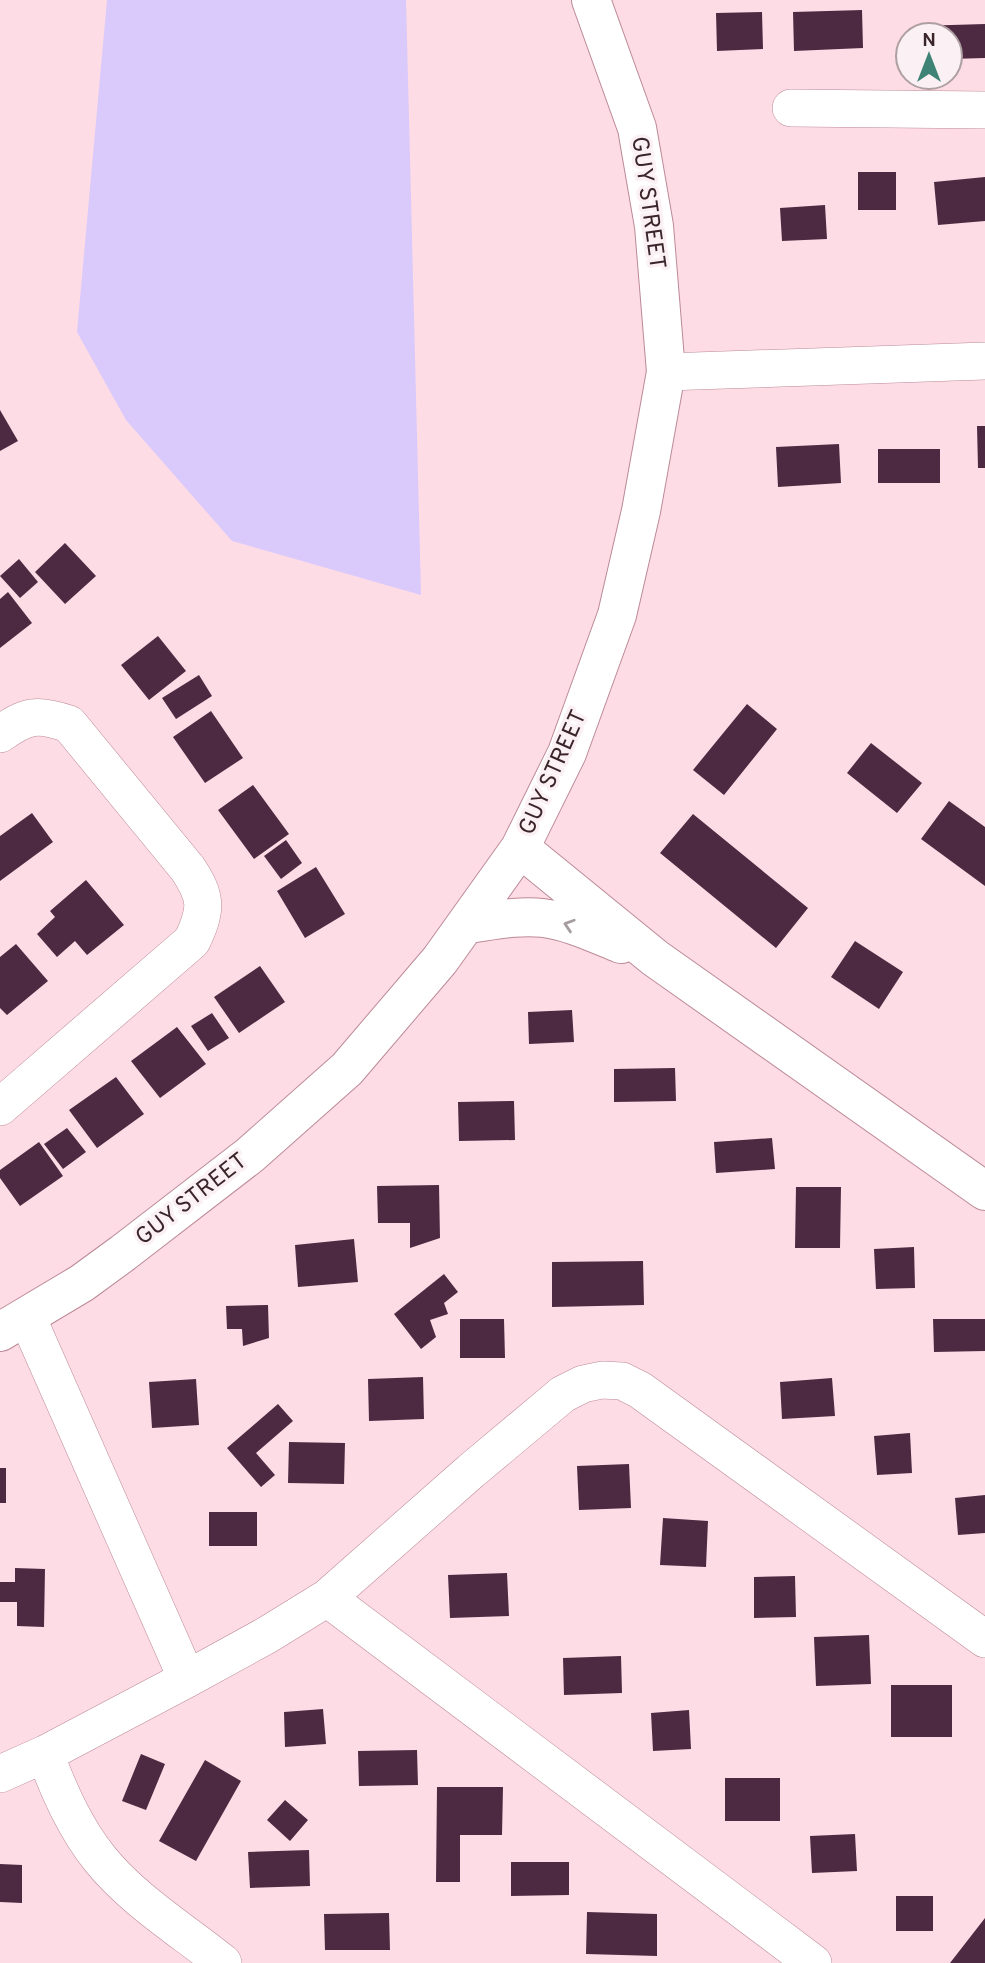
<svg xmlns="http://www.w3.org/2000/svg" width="985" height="1963" font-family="Overpass,sans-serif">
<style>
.green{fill:#dac9fb}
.building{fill:#4e2a42}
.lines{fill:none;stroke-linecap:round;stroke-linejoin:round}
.minor-casing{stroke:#bc8a98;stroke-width:38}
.tertiary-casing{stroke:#bc8a98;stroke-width:40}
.minor{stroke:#fff;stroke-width:37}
.tertiary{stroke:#fff;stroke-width:38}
.oneway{stroke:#a69da0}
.labels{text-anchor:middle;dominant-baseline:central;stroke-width:7;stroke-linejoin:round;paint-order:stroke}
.street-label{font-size:23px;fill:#3a252b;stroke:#fbf0f3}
</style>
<rect width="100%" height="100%" fill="#fddce5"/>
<path class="green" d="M107,0H406L421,595L232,541L126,420L77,332Z"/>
<path class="building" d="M862,10L863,48L794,51L793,12Z
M762,12L763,49L717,51L716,13Z
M985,24V58L950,59V35H918V26Z
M858,172H896V210H858Z
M985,177V221L938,225L934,182Z
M825,205L827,239L782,241L780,208Z
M0,410L18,441L0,451Z
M977,426H985V468H978Z
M839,444L841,483L778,487L776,447Z
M878,449H940V483H878Z
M65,543L96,576L65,604L35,572Z
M19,559L38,582L20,598L0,576Z
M8,592L32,623L0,648V599Z
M158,636L186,671L149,700L121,665Z
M199,675L212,696L176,719L162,698Z
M747,704L777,729L724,795L693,770Z
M211,711L243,758L205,783L173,737Z
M871,743L922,783L897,813L847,773Z
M253,785L289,834L254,859L218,810Z
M949,801L985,827V886L921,839Z
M32,813L53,842L0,881V836Z
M693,814L808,908L776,948L660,853Z
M286,840L302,863L281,879L264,856Z
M316,867L345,914L305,938L277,891Z
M86,880L124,925L87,955L75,941L57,957L37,934L55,917L50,911Z
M855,941L903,972L879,1009L831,977Z
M16,944L48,981L7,1015L0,1008V957Z
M260,966L285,1002L239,1033L214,997Z
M572,1010L574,1042L529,1044L528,1012Z
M212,1013L229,1038L208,1051L191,1026Z
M177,1027L206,1064L160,1098L131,1061Z
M675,1068L676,1101L614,1102V1069Z
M116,1077L144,1114L97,1148L69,1110Z
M514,1101L515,1140L459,1141L458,1102Z
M67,1128L86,1152L63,1169L44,1144Z
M772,1138L775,1169L716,1173L714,1142Z
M39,1142L63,1176L20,1206L0,1178V1170Z
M439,1185L440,1238L410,1248V1223H378L377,1186Z
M796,1187H841L840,1248H795Z
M354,1239L358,1282L298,1287L295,1245Z
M914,1247L915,1288L876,1289L874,1249Z
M643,1261L644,1305L552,1307V1262Z
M444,1274L458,1292L444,1303L448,1314L430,1320L436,1337L421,1349L394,1314Z
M268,1305L269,1338L243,1346L242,1329H227L226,1306Z
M460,1319H504L505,1358H460Z
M933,1319H985V1351L934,1352Z
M423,1377L424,1419L369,1421L368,1379Z
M832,1378L835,1416L782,1419L780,1382Z
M196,1379L199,1425L152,1428L149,1382Z
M278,1404L293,1421L256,1453L275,1475L261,1487L227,1448Z
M910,1433L912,1473L877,1475L874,1436Z
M289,1442L345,1443L344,1484L288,1483Z
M629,1464L631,1508L579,1510L577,1466Z
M0,1468H6V1503H0Z
M985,1495V1533L958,1535L955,1498Z
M209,1512H257V1546H209Z
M663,1518L708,1521L706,1567L660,1565Z
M15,1568L45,1569L44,1627L17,1626V1602H0V1582H15Z
M507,1573L509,1616L450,1618L448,1575Z
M795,1576L796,1617L754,1618V1577Z
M869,1635L871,1684L816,1686L814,1637Z
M621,1656L622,1693L564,1695L563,1658Z
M891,1685H952V1737H891Z
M323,1709L326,1744L285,1747L284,1712Z
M689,1710L691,1749L653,1751L651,1713Z
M417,1750L418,1785L359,1786L358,1751Z
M141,1754L165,1764L146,1810L122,1801Z
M205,1760L241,1781L196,1861L159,1841Z
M725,1778H780V1821H725Z
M437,1787H503L502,1835H460V1882H436Z
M285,1800L308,1820L290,1841L267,1820Z
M855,1834L857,1871L812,1873L810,1836Z
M309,1850L310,1886L250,1888L248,1852Z
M511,1862H569V1895L511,1896Z
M0,1864L22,1865V1903L0,1902Z
M896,1896H933V1931H896Z
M587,1912L657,1914V1956L586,1954Z
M389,1913L390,1950H325L324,1914Z
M985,1918V1963H950Z"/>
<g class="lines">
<g class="minor-casing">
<path id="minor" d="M791,108L985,110
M666,372L985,361
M0,734C27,715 37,713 69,724L188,869C207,898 207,909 192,941L0,1107
M27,1317L187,1679
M327,1598L813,1963
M45,1754C59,1791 75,1828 100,1859C133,1900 182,1930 223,1963
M0,1774L45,1754L187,1679L267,1635L327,1598L471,1471L563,1394L583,1384L602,1380L622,1381L640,1390L985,1639"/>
</g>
<g class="tertiary-casing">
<path id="tertiary" d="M520,848L655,958L985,1191
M467,924C491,921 518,915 543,918C569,921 596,934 621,944
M0,1332L82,1283L123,1253L250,1155L347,1069L440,960L520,848L567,753L617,615L641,511L666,372L654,226L637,128L591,0"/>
</g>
<use href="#minor" class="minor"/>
<use href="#tertiary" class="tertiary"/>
</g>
<defs><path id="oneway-chevron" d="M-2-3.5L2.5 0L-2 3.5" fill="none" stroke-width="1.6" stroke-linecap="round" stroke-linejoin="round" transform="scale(1.75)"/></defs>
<use class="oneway" href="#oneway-chevron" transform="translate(569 925) rotate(-162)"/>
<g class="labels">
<g class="street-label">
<text transform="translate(647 203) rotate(82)">GUY STREET</text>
<text transform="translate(554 773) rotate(-66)">GUY STREET</text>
<text transform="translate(192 1200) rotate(-38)">GUY STREET</text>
</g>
</g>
<g transform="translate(929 56)"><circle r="33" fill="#fbf0f3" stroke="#ae9fa3" stroke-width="2"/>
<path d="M0-5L12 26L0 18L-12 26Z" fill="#3f8377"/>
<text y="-10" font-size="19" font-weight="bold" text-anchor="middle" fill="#3a252b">N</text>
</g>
</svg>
